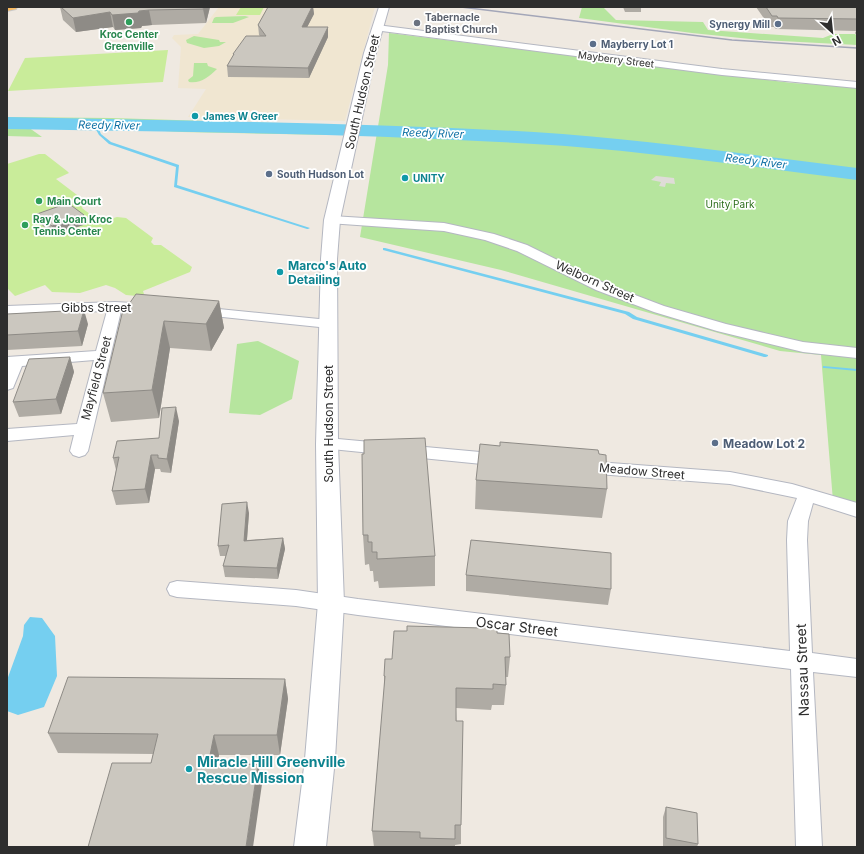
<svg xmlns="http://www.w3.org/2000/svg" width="864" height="854" font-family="Inter,sans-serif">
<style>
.education{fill:#f0e6d1}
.green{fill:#b6e59e}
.pitch{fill:#c9ec9a}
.plaza{fill:#dfdcd8}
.water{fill:#75cff0}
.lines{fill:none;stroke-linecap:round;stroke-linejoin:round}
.stream{fill:#75cff0;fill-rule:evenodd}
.river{fill:#75cff0;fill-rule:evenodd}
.minor-casing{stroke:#b4b7c1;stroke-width:2}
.tertiary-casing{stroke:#b4b7c1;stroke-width:2}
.trunk-casing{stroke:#c9c9c9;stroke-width:2}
.minor{fill:#fff;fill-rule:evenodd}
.tertiary{fill:#fff;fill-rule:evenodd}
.trunk{fill:#f8ba60;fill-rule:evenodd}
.rail{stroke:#a3a6b8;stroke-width:1.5}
.wall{fill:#afaba4}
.shaded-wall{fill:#8e8b86}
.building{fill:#cbc7bf;stroke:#8e8b86}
.leisure-dot{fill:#2e9e5b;stroke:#fff;stroke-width:1.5}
.worship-dot{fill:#6b7280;stroke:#fff;stroke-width:1.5}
.service-dot{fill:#5c6f8a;stroke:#fff;stroke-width:1.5}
.culture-dot{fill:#0f9aa8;stroke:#fff;stroke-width:1.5}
.labels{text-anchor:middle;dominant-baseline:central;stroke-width:3.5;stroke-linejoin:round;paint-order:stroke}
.far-worship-label{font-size:10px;font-weight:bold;fill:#5b616d;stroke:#fff;text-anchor:start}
.far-service-label{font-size:10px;font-weight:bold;fill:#4e5e75;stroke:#fff;text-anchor:start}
.far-leisure-label{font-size:10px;font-weight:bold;fill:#27864d;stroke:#fff;text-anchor:start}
.far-street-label{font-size:10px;fill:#2e2e2e;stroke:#fff}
.far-culture-label{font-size:10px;font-weight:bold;fill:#0d838f;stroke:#fff;text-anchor:start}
.far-park-label{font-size:10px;fill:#2c6e1b;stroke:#fff}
.far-water-label{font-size:11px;font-style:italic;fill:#0d6fa3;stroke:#fff}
.street-label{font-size:12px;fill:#2e2e2e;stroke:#fff}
.culture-label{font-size:12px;font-weight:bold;fill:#0d838f;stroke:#fff;text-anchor:start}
.service-label{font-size:12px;font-weight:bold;fill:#4e5e75;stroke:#fff;text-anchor:start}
.near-street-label{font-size:14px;fill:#2e2e2e;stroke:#fff}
.near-culture-label{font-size:14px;font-weight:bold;fill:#0d838f;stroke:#fff;text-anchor:start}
</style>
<rect width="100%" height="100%" fill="#efe9e1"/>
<path class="education" d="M219,7H375L345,121L188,117L206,89L178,88L181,47L172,38L174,35L198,34Z"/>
<path class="green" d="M582,7H603L616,20L703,22L708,30L823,38L833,34H855L857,36V45L760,40L692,33L579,18Z
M216,17L245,16L249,17L233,23H212L214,18Z
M389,33L792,83L857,87V504L833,501L821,355L780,351L501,270L360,237L388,65Z
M194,36L219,40L220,42H226L219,46L204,48L187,43L186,40Z
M194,63H207L208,66L217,69C209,77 200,84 189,82L188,80L193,76Z
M7,117L112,118L335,125L331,135L182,132L79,126L28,127L42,137L7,136Z
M258,341L299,361L292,399L260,415L229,413L237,344Z"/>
<path class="pitch" d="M241,7H264L260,15H236Z
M168,50L163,82L8,91L25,58Z
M39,154H45L67,171L69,173L56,179L85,201L82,208L100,222L117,217L126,218L153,238L151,242L154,245H161L192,267L190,272L143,291L144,294L137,296L126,295L115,288L106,285L80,293L52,292L45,285L15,296L7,288V164Z"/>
<path class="plaza" d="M656,176L674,178L675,184L666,183L665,187L659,186L661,182L651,180Z"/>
<path class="water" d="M30,617L42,618L55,636L57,676L44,707L18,715L7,711V680L23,636L24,625Z"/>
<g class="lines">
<path class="stream" d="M95,125H97L101,134L111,142L179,165L177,185L310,228L308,229H307L174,187L176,167L109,144L99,135L94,126Z
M383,248H385L629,312L637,317L768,355V356L766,357H764L633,319L625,314L383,250Z
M823,366L857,369V371L825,368H823Z"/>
<path class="river" d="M7,117C183,121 358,122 534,132C642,139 750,155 857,168V180C750,167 642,150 534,144C358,133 183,132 7,129Z"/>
<g class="minor-casing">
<path id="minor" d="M377,25L722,69L857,82V88L722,75L374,30L373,28L374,26Z
M332,216L444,223L494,234L527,245L606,284L664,306L726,324L803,342L857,348V358L803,352L717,331L654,312L596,290L517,251L485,240L444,231L328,223L326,220L328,217Z
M115,302L151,304L156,305L158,308L156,311L151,312L121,311L88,451L85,455L79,457L73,455L70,451L74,435L7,441V429L77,424L94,360L22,366L13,388L7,390V357L96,351L107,311L7,314V306Z
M199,307L329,320L334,321L336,324L334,327L329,328L194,314L192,311L194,308Z
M327,438L502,454L508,456L511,460L508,464L502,466L321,448L318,444L321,440Z
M584,461L730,472L792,484L857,503V517L813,503L808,521L807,540L812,653L857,659V677L813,672L822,847H796L791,669L358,615L296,606L177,597L170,595L167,589L170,583L177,581L296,590L358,599L790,651L787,540L788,521L797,498L730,484L584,473L578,471L575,467L578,463Z"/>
</g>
<g class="tertiary-casing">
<path id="tertiary" d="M379,7H389L376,53L340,220L337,259L338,444L344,603L335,759L326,847H294L305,759L318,603L316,444L321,259L324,220L364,53Z"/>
</g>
<g class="trunk-casing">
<path id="trunk" d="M7,7H17L16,9L7,11Z"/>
</g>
<use href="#minor" class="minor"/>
<use href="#tertiary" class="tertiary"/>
<use href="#trunk" class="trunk"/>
<path class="rail" d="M461,7L732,40L857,48"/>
</g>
<path class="wall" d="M60,7H210L206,23L152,25L142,26L141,28L115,30L113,27L76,32L63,20Z
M268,7H313L314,14L307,27H328V37L309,78L228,77L227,66L233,56V54L260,36L259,35L258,25Z
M623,7H641V12H625Z
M756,7H856L857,8V36L855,33L856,31L776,29L774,27H770Z
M37,214L84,215L86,224L54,235L39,223Z
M219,301L224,328L211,351L170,348L159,418L111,422L103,393L122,314Z
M7,314L88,324L82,346L7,350Z
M70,357L74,372L61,414L19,417L13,402Z
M179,421L171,473L161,472L160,469H155L149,503L116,505L112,491L116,470L113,458L159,438Z
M362,454L435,556V586L379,588L378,581L374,582L373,571H370L369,564L365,565L363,535Z
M599,454L607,489L602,518L475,509L476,480Z
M249,513L247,540L283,538L285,549L278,579L225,577L223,566L226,556H220L218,546Z
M466,575L611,589L608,605L466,591Z
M497,633L510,657L508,677H505L506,685L504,705H492L491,710L456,708L461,825V844L455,845V847H374L372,831L384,690V676L392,659Z
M285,679L288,699L280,755H219L217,765L258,764L262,784L151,763L153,754L58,753L48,733Z
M666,807L698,844L697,847H663V817Z"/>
<path class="shaded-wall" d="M204,7H210L206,23L203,9Z
M312,7H313L314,14L302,37V27Z
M149,10L152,25L142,26L141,28L115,30L112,15Z
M110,12L113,27L76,32L73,18Z
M328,27V37L309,78L308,68Z
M84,215L86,224L54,235L52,226Z
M219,301L224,328L211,351L206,324Z
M84,310L88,324L82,346L78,331Z
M164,321L170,348L159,418L152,390Z
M70,357L74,372L61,414L56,399Z
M176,407L179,421L171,473L167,459Z
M151,455L155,469L149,503L145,489Z
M247,502L249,513L246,551L244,541Z
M283,538L285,549L278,579L277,568Z
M285,679L288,699L280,755L277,735Z
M214,735L219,755L213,784L208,765Z
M258,764L262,784L253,847H246Z"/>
<path class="building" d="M61,7H204L203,9L149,10L139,11L138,13L112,15L110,12L73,18Z
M268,7H312L302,27H328L308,68L227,66L234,54H233L246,36H266L258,25Z
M766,7H856L857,8V19L778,18L777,16H772Z
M68,203L84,215L52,226L37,214Z
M136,294L219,301L206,324L164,321L152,390L103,393L122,314Z
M84,310L78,331L7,335V314Z
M70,357L56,399L13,402L29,359Z
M176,407L167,459L158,458V455H151L145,489L112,491L119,457L113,458L117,441L159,438L162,408Z
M425,438L435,556L377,559V552H372V542H368V535H363L362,454H364V440Z
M500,442L598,450L599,454L606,455L607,489L476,480L480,444L500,446Z
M247,502L244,541L283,538L277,568L223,566L229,545L218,546L222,504Z
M471,540L611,553V589L466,575Z
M407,626L483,628V627H497V633L509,634L510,657H505L506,685L493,684V689L456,688V721H463L461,825H455V839L420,838V832L372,831L385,676H384L385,659H392L394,631H407Z
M68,677L285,679L277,735H214L208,765L258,764L246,847H88L112,763H151L158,734L48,733Z
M666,807L697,813L698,844L666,838Z"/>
<g class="leisure-dot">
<circle cx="129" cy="22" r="4"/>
<circle cx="39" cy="201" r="4"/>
<circle cx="25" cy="225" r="4"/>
</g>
<circle class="worship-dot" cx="417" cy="23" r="4"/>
<g class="service-dot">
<circle cx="778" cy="24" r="4"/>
<circle cx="593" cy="44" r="4"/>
<circle cx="269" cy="174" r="4"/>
<circle cx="715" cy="443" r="4"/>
</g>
<g class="culture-dot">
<circle cx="195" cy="116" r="4"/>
<circle cx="405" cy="178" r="4"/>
<circle cx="280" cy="272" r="4"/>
<circle cx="189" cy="769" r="4"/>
</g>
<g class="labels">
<g class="far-worship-label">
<text x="425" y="17">Tabernacle<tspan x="425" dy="12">Baptist Church</tspan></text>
</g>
<g class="far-service-label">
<text x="770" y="24" text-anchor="end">Synergy Mill</text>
<text x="601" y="44">Mayberry Lot 1</text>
<text x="277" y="174">South Hudson Lot</text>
</g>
<g class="far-leisure-label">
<text x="129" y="34" text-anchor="middle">Kroc Center<tspan x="129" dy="12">Greenville</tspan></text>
<text x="47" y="201">Main Court</text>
<text x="33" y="219">Ray &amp; Joan Kroc<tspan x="33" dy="12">Tennis Center</tspan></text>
</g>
<g class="far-street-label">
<text transform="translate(616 59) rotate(7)">Mayberry Street</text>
</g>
<g class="far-culture-label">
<text x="203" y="116">James W Greer</text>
<text x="413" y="178">UNITY</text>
</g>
<g class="far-park-label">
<text x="730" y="204">Unity Park</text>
</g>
<g class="far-water-label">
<text transform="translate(109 125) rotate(1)">Reedy River</text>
<text transform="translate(433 133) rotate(2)">Reedy River</text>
<text transform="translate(756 161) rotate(7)">Reedy River</text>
</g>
<g class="street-label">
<text transform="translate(362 92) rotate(-77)">South Hudson Street</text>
<text transform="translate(595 281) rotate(24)">Welborn Street</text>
<text x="96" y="307">Gibbs Street</text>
<text transform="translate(96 378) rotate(-75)">Mayfield Street</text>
<text transform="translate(328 424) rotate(-90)">South Hudson Street</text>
<text transform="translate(642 471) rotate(5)">Meadow Street</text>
</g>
<g class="culture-label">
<text x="288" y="265">Marco's Auto<tspan x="288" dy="14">Detailing</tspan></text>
</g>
<g class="service-label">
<text x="723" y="443">Meadow Lot 2</text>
</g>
<g class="near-street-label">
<text transform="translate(517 626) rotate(7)">Oscar Street</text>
<text transform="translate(802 670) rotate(-92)">Nassau Street</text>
</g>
<g class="near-culture-label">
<text x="197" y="761">Miracle Hill Greenville<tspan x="197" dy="16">Rescue Mission</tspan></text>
</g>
</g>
<rect width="864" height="854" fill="none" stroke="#2e2e2e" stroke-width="16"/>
<g transform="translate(832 32) rotate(153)" stroke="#ffffff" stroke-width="3" paint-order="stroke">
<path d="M0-3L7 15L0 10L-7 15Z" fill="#2e2e2e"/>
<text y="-6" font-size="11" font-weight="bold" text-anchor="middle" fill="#2e2e2e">N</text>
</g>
</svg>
